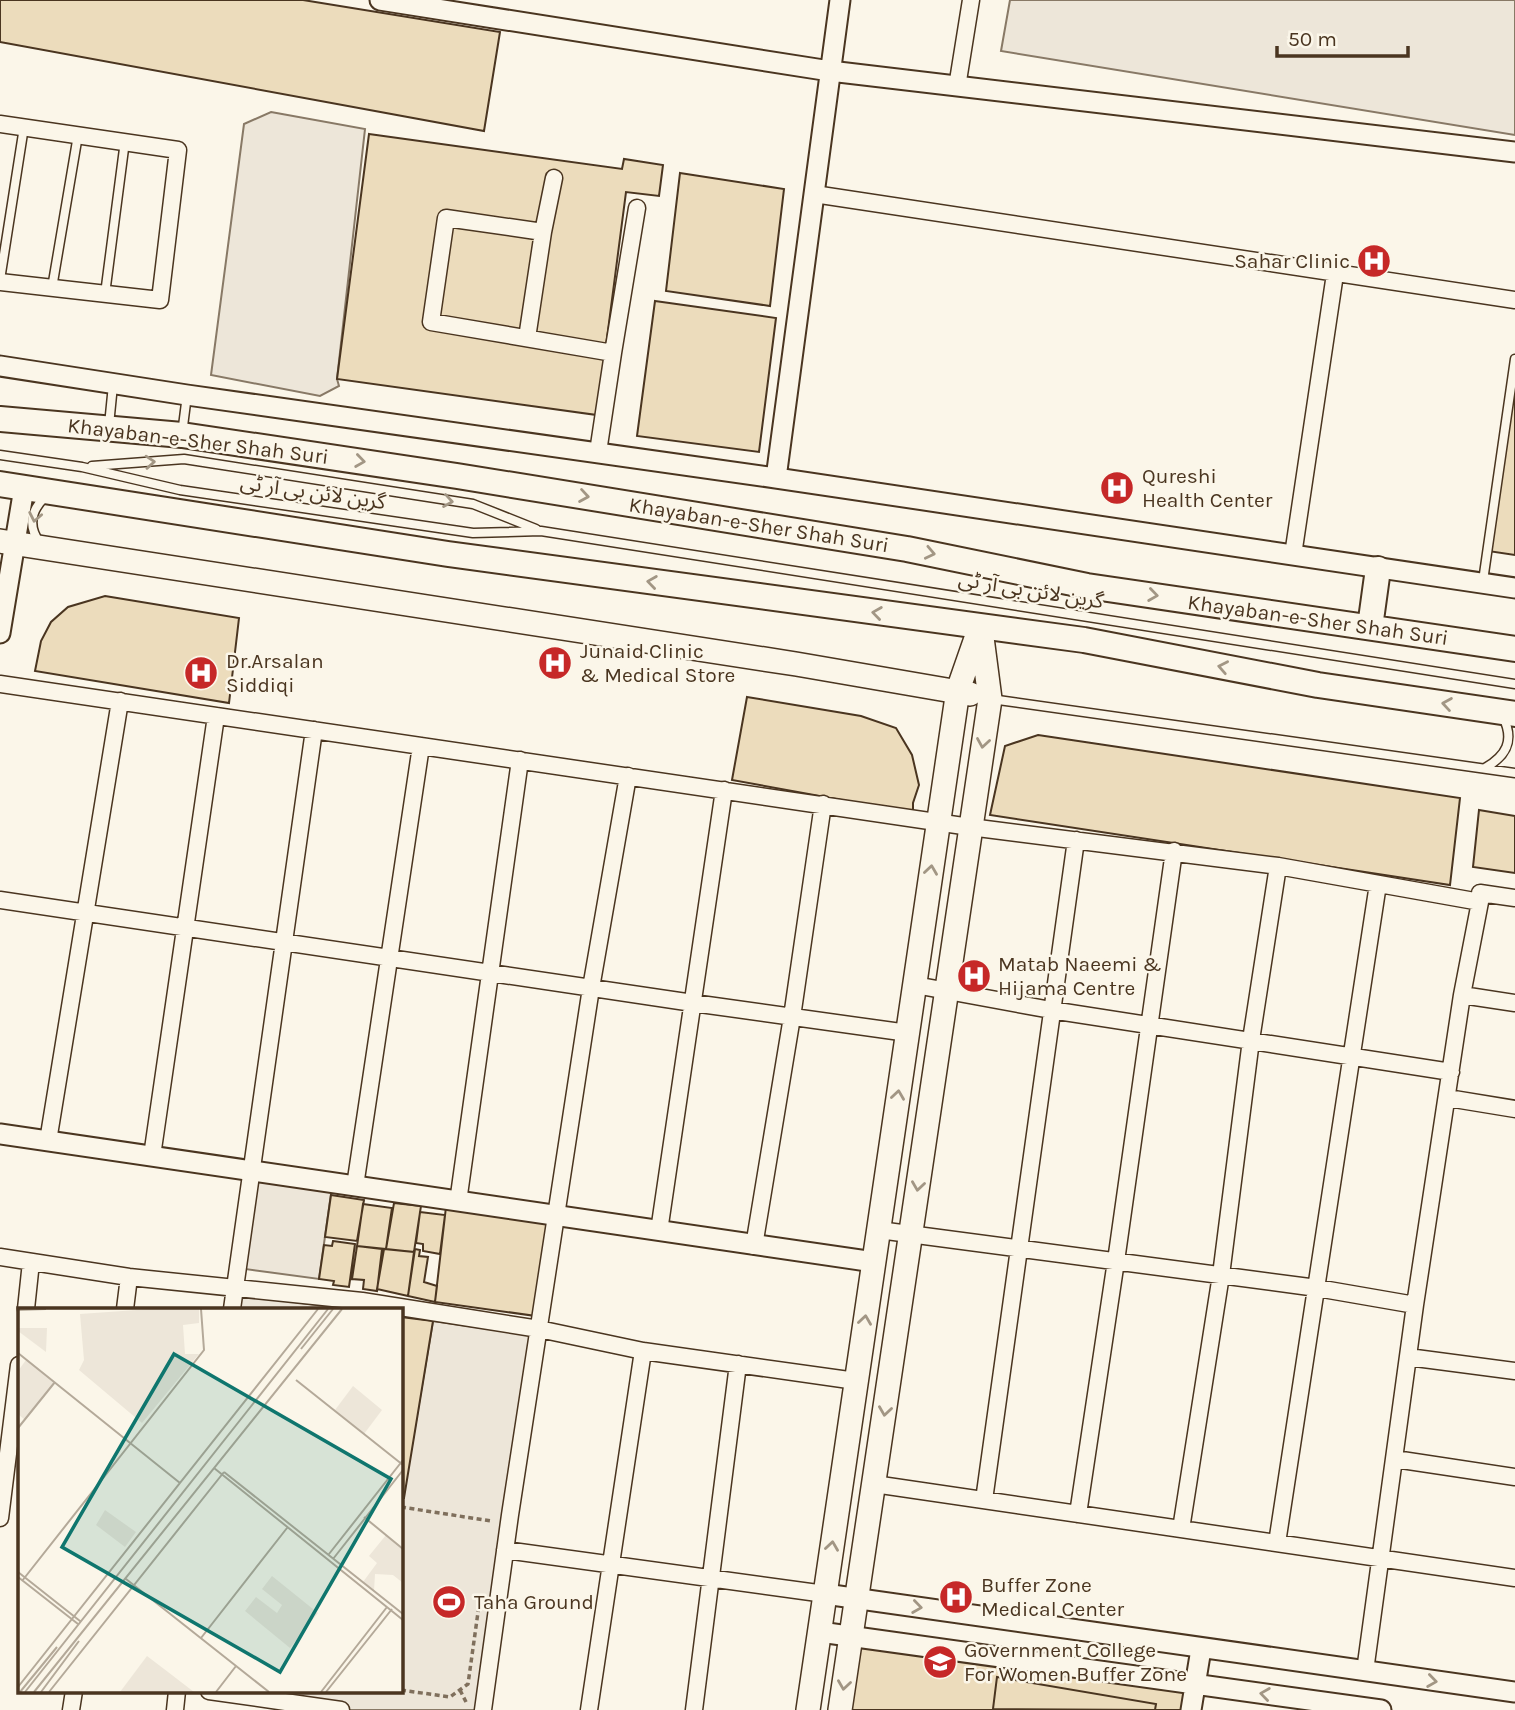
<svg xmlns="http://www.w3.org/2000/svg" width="1515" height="1710" font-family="Karla,'Noto Sans Arabic',sans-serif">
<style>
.green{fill:#ede6d9;stroke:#887966;stroke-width:2}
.building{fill:#ecdcbc;stroke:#4a3520;stroke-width:2}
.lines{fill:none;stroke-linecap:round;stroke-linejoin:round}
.service-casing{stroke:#4a3520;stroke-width:11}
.minor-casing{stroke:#4a3520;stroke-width:19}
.tertiary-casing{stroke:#4a3520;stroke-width:23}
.secondary-casing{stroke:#4a3520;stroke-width:26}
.primary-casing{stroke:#4a3520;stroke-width:28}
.path{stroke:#7f6f5c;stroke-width:3.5;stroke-dasharray:5 3.5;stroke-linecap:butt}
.service{stroke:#fbf6e9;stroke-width:8}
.minor{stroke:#fbf6e9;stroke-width:16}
.tertiary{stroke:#fbf6e9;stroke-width:19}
.secondary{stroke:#fbf6e9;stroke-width:23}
.primary{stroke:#fbf6e9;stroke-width:24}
.oneway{stroke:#a29684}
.labels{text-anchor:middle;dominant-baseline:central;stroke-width:5;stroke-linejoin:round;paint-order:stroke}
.poi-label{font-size:21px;fill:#4a3520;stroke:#fbf6e9;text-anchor:start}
.street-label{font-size:21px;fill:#4a3520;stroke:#fbf6e9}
.inset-road{fill:none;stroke:#b4a999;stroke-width:2}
.view{fill:#0f766e;fill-opacity:0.15;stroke:#0f766e;stroke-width:3.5}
.inset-edge{fill:none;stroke:#4a3520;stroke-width:3.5}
</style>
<rect width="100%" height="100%" fill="#fbf6e9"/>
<path class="green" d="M1010,0H1515V135L1001,51Z
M271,112L365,129L337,379L339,386L320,396L211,375L244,124Z
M257,1175L332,1187L319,1279L245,1269Z
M241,1295L347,1309H239Z
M433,1321L538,1336L483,1710H341L209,1691H401V1498H403Z"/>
<path class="building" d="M0,0H303L500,32L484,131L0,42Z
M369,134L622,169L624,159L663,165L659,196L626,192L597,415L337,379Z
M680,173L784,189L770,306L666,291Z
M655,301L776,318L759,452L637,436Z
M1515,378V555L1488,551Z
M105,596L239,618L229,703L35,671L41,641L51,622L68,607Z
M747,697L861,716L896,728L912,755L919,785L913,803V813L732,780Z
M1038,735L1460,798L1450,885L990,815L1005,746Z
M1479,810L1515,816V873L1473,867Z
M331,1195L364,1200L357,1241L325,1237Z
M394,1203L421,1206L414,1252L386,1249Z
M363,1204L392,1208L386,1249L357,1246Z
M446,1207L550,1224L536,1316L435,1302Z
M420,1212L445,1215L440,1254L423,1251V1244L416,1243Z
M333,1241L355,1244L349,1287L333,1285L334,1281L319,1279L324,1245L332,1246Z
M357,1246L382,1249L377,1291L363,1289L364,1280L352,1279Z
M384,1249L414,1252L408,1296L377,1289Z
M415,1249L420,1250L419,1256L428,1257L424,1282L437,1286L435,1302L408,1296Z
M401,1317L433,1321L404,1498H401Z
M850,1637L1195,1684L1191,1710H840Z
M997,1677L1156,1704L1155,1710L993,1709Z"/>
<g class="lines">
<g class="service-casing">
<path id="service" d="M0,280L24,127
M52,288L78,135
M105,294L125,141
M109,425L113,385
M182,434L187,395
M0,455L82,467L180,490L473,533L541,531L1515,684
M92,466L184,459L473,504L536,529
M40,543C27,526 31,510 46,496
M1483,581L1515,359
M991,699L1515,773
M1485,768C1506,756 1515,741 1503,717"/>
</g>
<g class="minor-casing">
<path id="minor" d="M957,87L971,0
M0,124L178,150L160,300L0,282
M554,178L543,232L446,218L431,322L613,353L598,452
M814,194L1515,300
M527,338L543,232
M613,353L637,208
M1293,555L1335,274
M0,684L970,827L1278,866L1480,902
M0,900L693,1003L908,1033
M915,985L1051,1010L1451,1072
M1462,995L1515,1003
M1448,1098L1515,1109
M48,1141L120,701
M152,1156L216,716
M355,1186L421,746
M458,1202L520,760
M879,1230L1317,1288L1415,1305
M659,1231L724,790
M754,1246L792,1017L823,804
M0,1257L129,1277L362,1301L539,1329L643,1351L856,1381
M26,1309L31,1262
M125,1309L129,1277
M232,1309L314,730
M1408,1357L1515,1371
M1395,1459L1515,1477
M874,1484L1515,1578
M984,1500C1016,1280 1044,1060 1076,840
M1078,1514L1116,1261L1174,851
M0,1518L19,1365
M1181,1529L1221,1275L1251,1040L1278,866
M1277,1543L1378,884
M505,1550L825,1594
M1365,1671L1415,1305L1462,995L1480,902V893L1515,898
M209,1691L341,1710
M71,1710L74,1691
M175,1710L177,1691
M483,1710L510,1515L591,988L628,776
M589,1710L643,1351
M694,1710L738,1364"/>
</g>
<g class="tertiary-casing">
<path id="tertiary" d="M380,0L830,71L1515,152
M0,366L187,395L776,478L1515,588
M776,478L840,0
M0,633L24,488
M0,1134L874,1262
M825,1594L1515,1692
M820,1632L1381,1710
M1191,1710L1201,1649"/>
</g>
<g class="secondary-casing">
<path id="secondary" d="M0,541L796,664L970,694
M808,1710L958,690L980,627
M840,1710L990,699L981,630"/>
</g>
<g class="primary-casing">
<path id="primary" d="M0,419L182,435L457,476L907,549L1087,586L1515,649
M0,484L448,554L1084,640L1318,685L1515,714
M1370,627L1378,569"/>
</g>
<path class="path" d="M401,1507L491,1521
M401,1690L450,1697L468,1684L480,1598
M460,1690L467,1704"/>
<use href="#service" class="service"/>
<use href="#minor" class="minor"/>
<use href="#tertiary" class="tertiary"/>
<use href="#secondary" class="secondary"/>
<use href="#primary" class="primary"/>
</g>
<defs><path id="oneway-chevron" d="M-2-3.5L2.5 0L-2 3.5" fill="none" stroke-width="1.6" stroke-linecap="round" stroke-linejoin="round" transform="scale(1.75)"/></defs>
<g class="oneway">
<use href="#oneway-chevron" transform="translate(360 461) rotate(8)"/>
<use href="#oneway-chevron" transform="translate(150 462) rotate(-4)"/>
<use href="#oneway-chevron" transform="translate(584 496) rotate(9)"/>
<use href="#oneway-chevron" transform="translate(448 501) rotate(9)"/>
<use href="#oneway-chevron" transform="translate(35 517) rotate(101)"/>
<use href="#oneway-chevron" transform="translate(930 553) rotate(12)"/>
<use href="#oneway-chevron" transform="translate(652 582) rotate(-172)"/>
<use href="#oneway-chevron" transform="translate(1153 595) rotate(8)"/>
<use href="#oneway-chevron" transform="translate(877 613) rotate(-172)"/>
<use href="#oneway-chevron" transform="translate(1223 667) rotate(-169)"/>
<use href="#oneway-chevron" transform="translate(1447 704) rotate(-171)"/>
<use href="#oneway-chevron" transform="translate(983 743) rotate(99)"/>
<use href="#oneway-chevron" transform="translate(931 870) rotate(-82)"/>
<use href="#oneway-chevron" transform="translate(898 1095) rotate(-82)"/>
<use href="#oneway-chevron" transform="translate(918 1186) rotate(98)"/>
<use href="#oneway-chevron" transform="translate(865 1320) rotate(-82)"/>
<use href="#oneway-chevron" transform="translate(885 1411) rotate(98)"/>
<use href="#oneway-chevron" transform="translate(832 1546) rotate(-82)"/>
<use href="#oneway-chevron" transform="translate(917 1607) rotate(8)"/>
<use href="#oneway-chevron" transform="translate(1432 1681) rotate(8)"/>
<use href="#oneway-chevron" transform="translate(844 1685) rotate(98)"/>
<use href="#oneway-chevron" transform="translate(1265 1694) rotate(-172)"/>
</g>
<defs>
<g id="hospital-disc" transform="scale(1.75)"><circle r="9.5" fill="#c62828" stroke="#fbf6e9"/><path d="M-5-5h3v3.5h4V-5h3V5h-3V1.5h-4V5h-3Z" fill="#fff"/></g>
<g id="stadium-disc" transform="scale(1.75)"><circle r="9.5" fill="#c62828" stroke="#fbf6e9"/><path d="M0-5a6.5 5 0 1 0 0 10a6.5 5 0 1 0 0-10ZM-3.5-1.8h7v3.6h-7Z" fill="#fff"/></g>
<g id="university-disc" transform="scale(1.75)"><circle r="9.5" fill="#c62828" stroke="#fbf6e9"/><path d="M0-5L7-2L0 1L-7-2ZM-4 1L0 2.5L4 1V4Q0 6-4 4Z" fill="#fff"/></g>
</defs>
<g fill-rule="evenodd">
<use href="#hospital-disc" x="1374" y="261"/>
<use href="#hospital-disc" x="1117" y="488"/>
<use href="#hospital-disc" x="555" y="663"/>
<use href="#hospital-disc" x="201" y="673"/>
<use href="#hospital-disc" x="974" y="976"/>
<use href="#hospital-disc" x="956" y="1597"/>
<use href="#stadium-disc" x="449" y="1602"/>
<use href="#university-disc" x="940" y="1662"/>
</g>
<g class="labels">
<g class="poi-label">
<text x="1350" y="261" text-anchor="end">Sahar Clinic</text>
<text x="1142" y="476">Qureshi<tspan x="1142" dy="24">Health Center</tspan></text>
<text x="580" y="651">Junaid Clinic<tspan x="580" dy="24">&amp; Medical Store</tspan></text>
<text x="226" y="661">Dr.Arsalan<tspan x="226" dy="24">Siddiqi</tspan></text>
<text x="998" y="964">Matab Naeemi &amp;<tspan x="998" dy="24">Hijama Centre</tspan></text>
<text x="981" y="1585">Buffer Zone<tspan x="981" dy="24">Medical Center</tspan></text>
<text x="474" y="1602">Taha Ground</text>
<text x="964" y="1650">Government College<tspan x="964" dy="24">For Women Buffer Zone</tspan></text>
</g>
<g class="street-label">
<text transform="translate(198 441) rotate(7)">Khayaban-e-Sher Shah Suri</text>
<text transform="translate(313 492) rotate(8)">گرین لائن بی آر ٹی</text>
<text transform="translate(759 525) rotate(9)">Khayaban-e-Sher Shah Suri</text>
<text transform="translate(1031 590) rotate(9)">گرین لائن بی آر ٹی</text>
<text transform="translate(1318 620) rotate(8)">Khayaban-e-Sher Shah Suri</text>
</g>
</g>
<g transform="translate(18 1308)">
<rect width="385" height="385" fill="#fbf6e9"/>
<path d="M133,1H181V15L165,17L167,46H181L124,115L61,62L66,52L62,6ZM0,20H29L28,44L0,23ZM8,52L37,74L7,112L0,106V63ZM335,78L364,102L346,126L317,102ZM87,202L118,224L107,239L78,217ZM368,227L385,241V275L375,267L357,266L356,283L345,274L359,255L351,248ZM254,268L300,305L272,340L227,303L238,289L259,305L264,297L244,281ZM129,348L150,364L176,384H102Z" fill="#ede6d9"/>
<path class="inset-road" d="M0,2L28,1M283,41L315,1M0,45L162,175M278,72L385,157M0,120L37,74M196,160L385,312M206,164L385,306M346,209L385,241M311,246L385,152M315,251L385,162M0,264L62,313M0,269L60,316M108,271L251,384M4,273L186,42L183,1M183,330L269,220M0,379L300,1M2,384L39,339M7,384L310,1M16,384L324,1M23,384L61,333M31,384L206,164M198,384L218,358M303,384L369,299M308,384L374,301"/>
<path class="view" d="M156,46L373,171L262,364L44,239Z"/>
<rect width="385" height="385" class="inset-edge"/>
</g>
<path d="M1277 46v10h131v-10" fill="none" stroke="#4a3520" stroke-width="3.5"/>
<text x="1288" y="46" font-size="21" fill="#4a3520" stroke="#fbf6e9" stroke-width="5" paint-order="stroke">50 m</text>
</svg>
